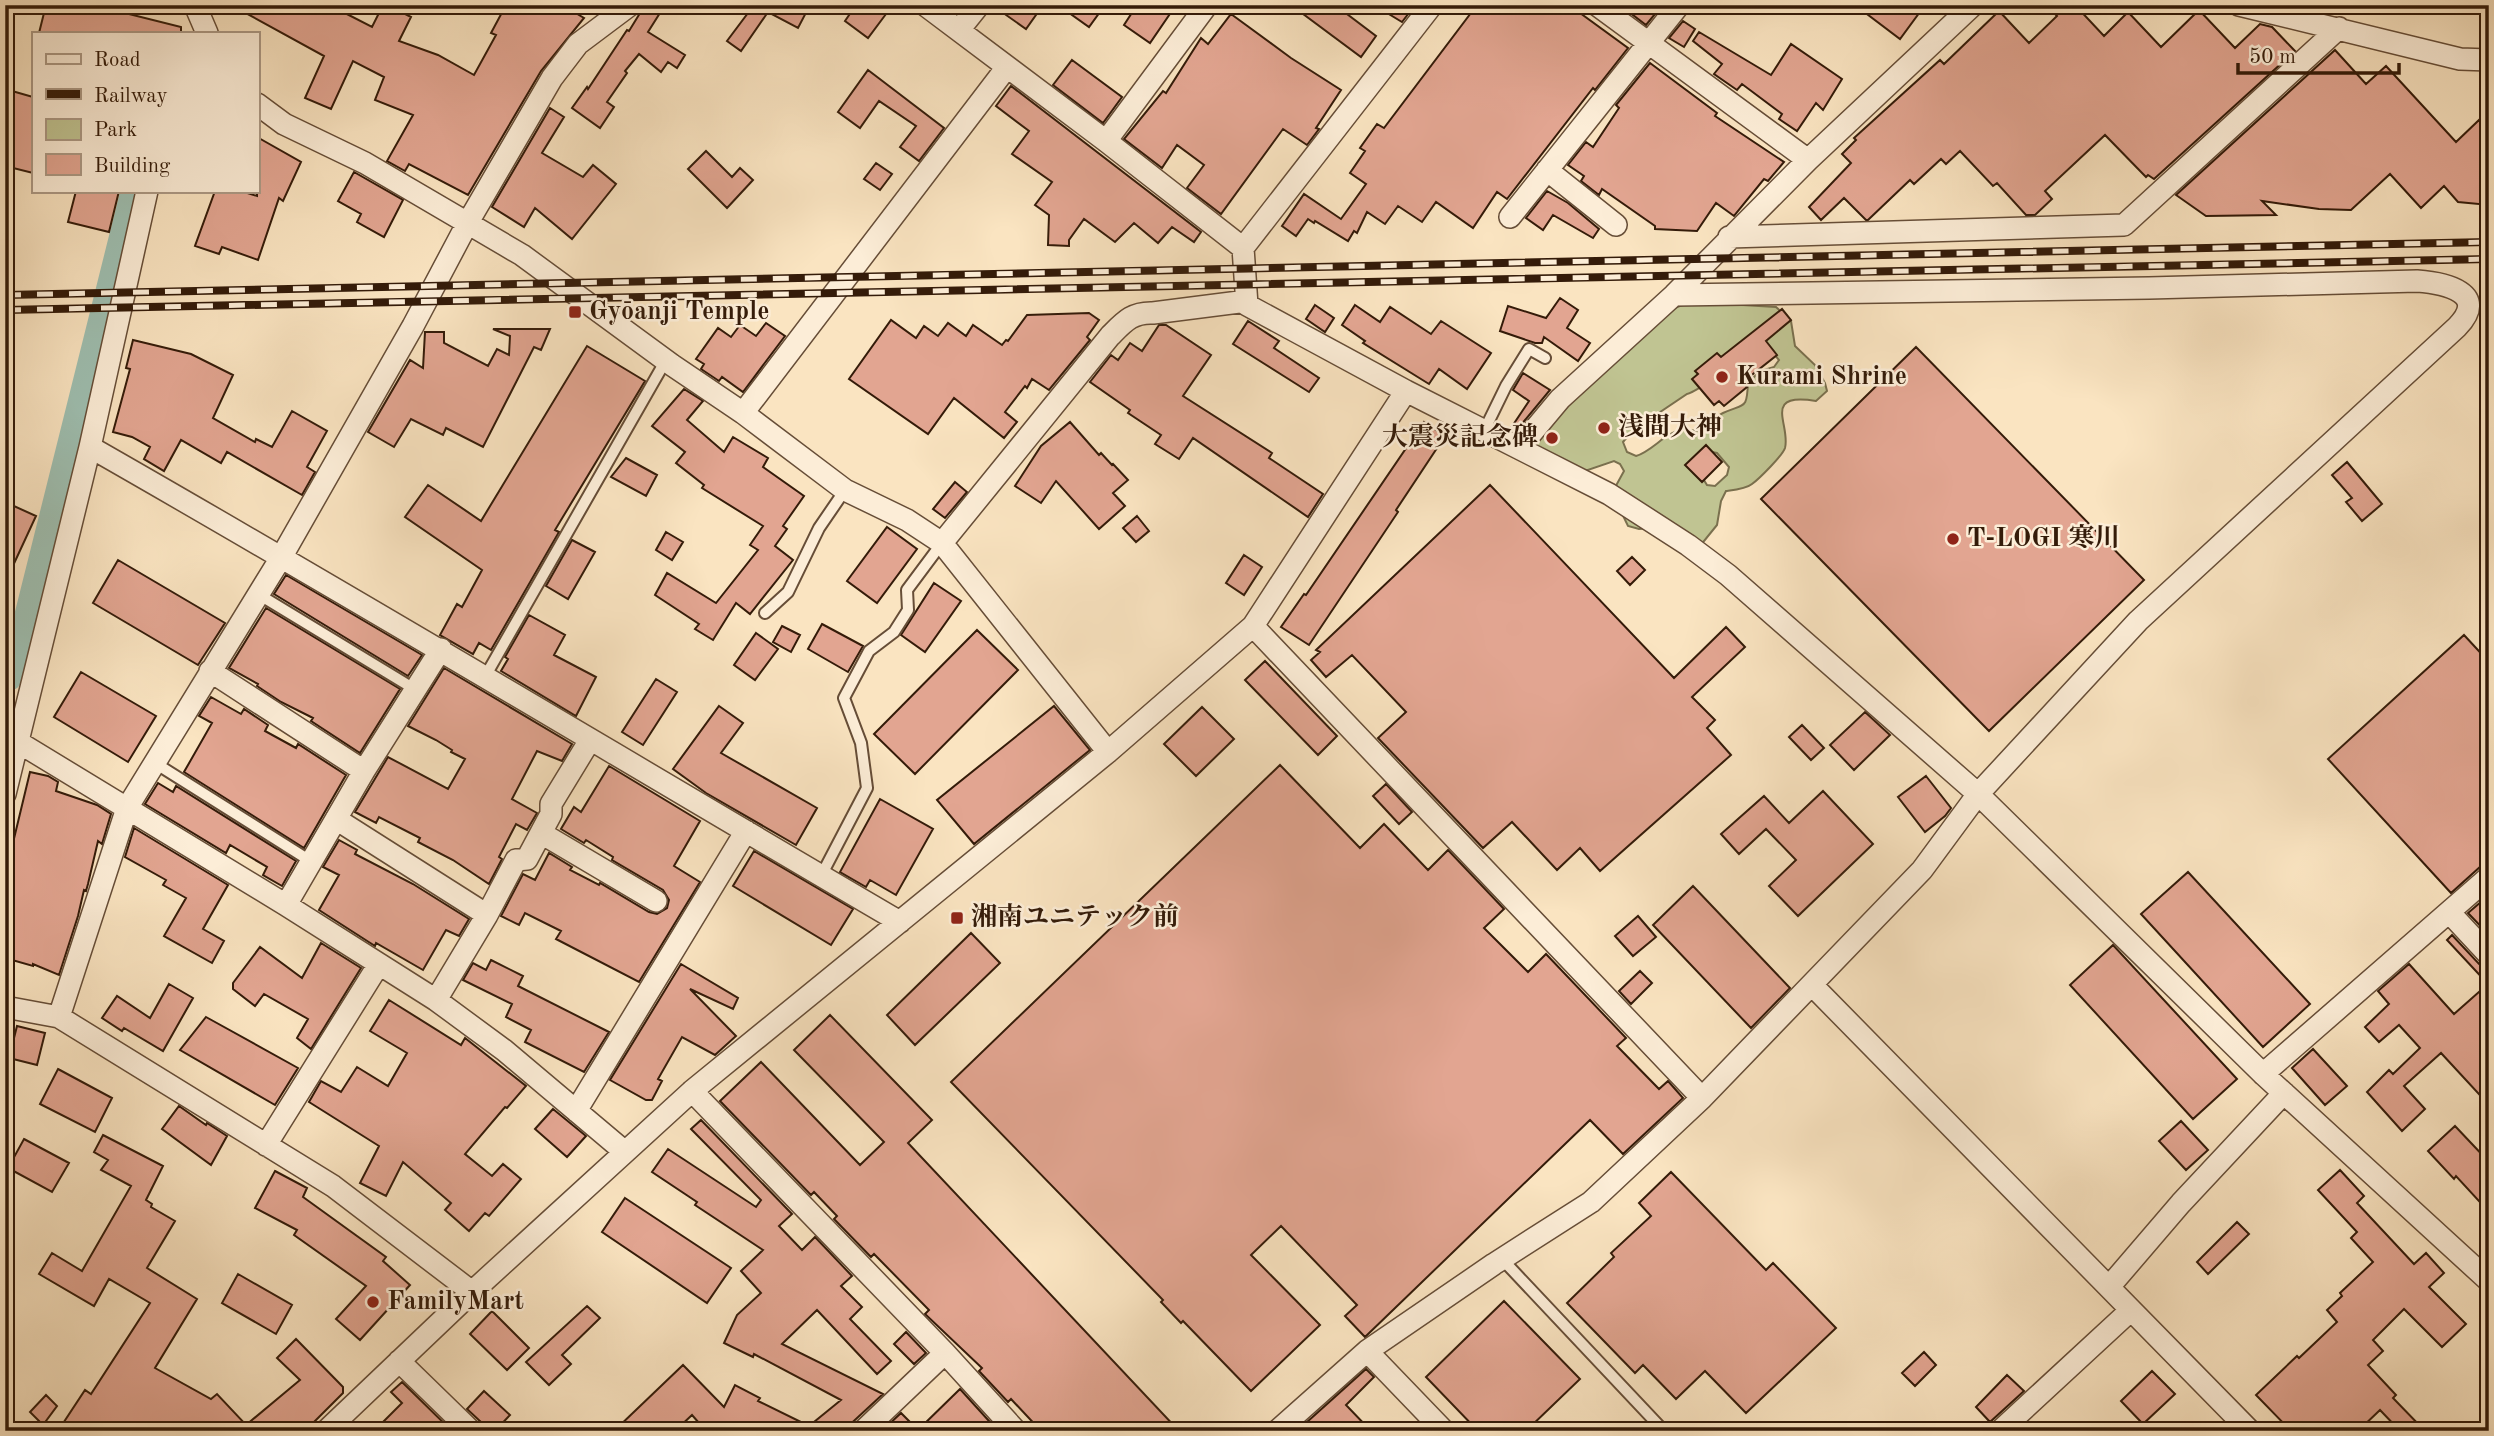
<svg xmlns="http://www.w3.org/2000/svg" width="2494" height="1436" font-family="'Old Standard TT','Noto Serif JP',serif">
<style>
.green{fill:#c0c492;stroke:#7a704e;stroke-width:2;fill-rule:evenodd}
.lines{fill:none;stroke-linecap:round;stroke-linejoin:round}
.canal{stroke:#9ebfb1;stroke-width:23}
.building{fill:#e2a591;stroke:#341b09;stroke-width:2}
.lane-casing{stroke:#664d37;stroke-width:14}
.street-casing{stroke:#664d37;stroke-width:24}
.lane{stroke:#fcedd7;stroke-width:10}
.street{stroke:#fcedd7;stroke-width:21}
.rail-casing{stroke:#341b09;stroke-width:8}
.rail{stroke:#fcedd7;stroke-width:5;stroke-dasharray:16;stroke-linecap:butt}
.poi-dot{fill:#8f2418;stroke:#fcedd7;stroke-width:2.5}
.labels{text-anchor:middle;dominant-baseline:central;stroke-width:5;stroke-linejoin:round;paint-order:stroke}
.poi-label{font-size:26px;font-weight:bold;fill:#341b09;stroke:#fcedd7;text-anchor:start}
</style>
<rect width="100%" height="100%" fill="#fae4c1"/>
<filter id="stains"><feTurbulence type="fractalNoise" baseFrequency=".00286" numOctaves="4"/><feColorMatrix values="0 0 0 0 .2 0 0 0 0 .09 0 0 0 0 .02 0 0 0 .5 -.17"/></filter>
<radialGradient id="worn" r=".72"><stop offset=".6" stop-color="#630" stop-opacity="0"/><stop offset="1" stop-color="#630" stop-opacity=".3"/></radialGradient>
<path class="green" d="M1691,302L1776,307L1791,321L1795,346L1815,365L1825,383L1827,391L1816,401C1761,392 1791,425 1785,448C1783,455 1759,479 1752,484C1746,489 1734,490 1726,491L1721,501L1717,525L1700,546L1651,528L1639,529L1628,526L1612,493L1624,471L1620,464L1614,461L1585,471L1535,447L1533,437L1666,311ZM1766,344L1779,360L1774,367L1761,371L1748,382C1747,410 1745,403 1723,413C1714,417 1709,426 1700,431C1695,431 1688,429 1682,430C1665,432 1653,451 1636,456L1627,452L1623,442L1632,431L1687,394C1696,393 1753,352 1766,344ZM1712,452L1717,453L1729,467L1727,475L1715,486L1707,485L1702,477Z"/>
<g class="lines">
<path class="canal" d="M10,679L132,191"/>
</g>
<path class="building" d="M46,5H93L181,27V33H39Z
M231,5H342L339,10L372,27L383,5H388L411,17L399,41L438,55L474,75L496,35L491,33L506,5H562L584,18L541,71L468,195L409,164L405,171L387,161L413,115L375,100L384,77L353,61L331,109L305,98L324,56Z
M645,5H665L648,32L685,55L677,68L668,62L661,72L639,54L625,71L627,73L607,102L614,107L600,128L572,108L587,87L588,89L627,30L629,31Z
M754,5H810L798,28L768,12L741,51L727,41Z
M856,5H875L886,14L868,38L845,21Z
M992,5H1043L1026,29Z
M1058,5H1105L1089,27Z
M1137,5H1176L1150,43L1124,25Z
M1291,5H1335L1376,36L1361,57Z
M1374,5H1415L1402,22Z
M1477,5H1569L1628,48L1595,90L1593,88L1507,199L1497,192L1473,228L1436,202L1422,222L1398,206L1385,224L1367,212L1357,233L1354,231L1348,241L1315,221L1314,223L1308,219L1296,236L1282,226L1304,194L1341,219L1366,184L1350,173L1365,151L1360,148L1377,124L1384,128Z
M1620,5H1656L1660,8L1646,25Z
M1855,5H1925L1900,39Z
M2047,5H2075L2104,36L2128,12L2161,47L2199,10L2235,48L2260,24L2272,27L2295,51L2154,179L2148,175L2146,177L2105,135L2045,191L2052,199L2035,215H2026L1997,183L1993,186L1960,151L1946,164L1941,159L1914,184L1910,180L1868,220H1866L1844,198L1821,220L1809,207L1851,163L1842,154L1856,140L1854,138L1940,60L1944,64L1999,11L2029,43L2057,16Z
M1231,14L1291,58L1341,90L1316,128L1319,129L1307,145L1283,129L1221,214L1187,188L1204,165L1177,145L1162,168L1124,139L1163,91L1166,93L1201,38L1208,44Z
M1683,21L1695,29L1684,47L1669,38Z
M1699,32L1771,75L1791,44L1842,79L1823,110L1816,103L1797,131L1779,119L1782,114L1742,84L1737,90L1714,74L1722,64L1693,41Z
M2335,50L2366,84L2386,66L2456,142L2479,120L2489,131V205L2458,202L2444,186L2421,208L2390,174L2351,210L2319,209L2262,201L2276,215L2206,216L2176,195Z
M1072,60L1122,97L1103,123L1053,85Z
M1650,63L1717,113L1715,116L1784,162L1768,181L1764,179L1734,216L1716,203L1697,231L1655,229V226L1602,189L1599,195L1581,181L1584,176L1568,165L1586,142L1593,147L1619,108L1616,105Z
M868,70L944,128L919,161L900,147L916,126L879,101L860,128L838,112Z
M1011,86L1201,232L1194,242L1172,227L1158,243L1134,223L1115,242L1084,219L1069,240V246L1048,245L1049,215L1035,205L1052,182L1012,154L1029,131L996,106Z
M12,91L33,97V173L5,166V118Z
M550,108L564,117L542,153L583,177L593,165L616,184L572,239L535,208L524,227L492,207Z
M257,137L301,162L283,201L279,198L258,260L222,247L219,254L195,246L215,191H241L257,196Z
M706,151L732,177L740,168L753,180L727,208L688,169Z
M876,163L892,174L880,190L864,179Z
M354,172L403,200L384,237L357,222L361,214L338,201Z
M76,191H119L109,232L68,222Z
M1547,191L1568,203L1599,229L1593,238L1553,215L1543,230L1526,218Z
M1560,298L1578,310L1567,328L1590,343L1578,361L1544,337L1542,343H1535L1500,331L1508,306L1546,318Z
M1315,305L1334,318L1325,332L1306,319Z
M1355,305L1380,322L1390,307L1431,334L1441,321L1491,353L1467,389L1439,369L1429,384L1363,343L1365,341L1342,325Z
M1782,309L1791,320L1766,341L1777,355L1743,382L1747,387L1724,406L1719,401L1714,405L1692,379L1698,374L1695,371L1717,353L1721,357Z
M1089,313L1099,320L1087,337L1090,340L1049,390L1032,379L1027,388L1025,386L1005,412L1017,422L1004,438L954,398L928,434L849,379L891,320L916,338L924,326L938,336L948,323L966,336L973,325L1002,345L1006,340L1008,341L1027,315Z
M1248,321L1279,341L1274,348L1319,378L1309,392L1233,344Z
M766,323L785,336L743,392L722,377L719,381L701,369L704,364L696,359L718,328L731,337L740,325L756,336Z
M1159,325H1166L1211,355L1183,396L1272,453L1269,458L1323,494L1308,517L1193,438L1179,459L1155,444L1161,435L1128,413L1130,410L1090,382L1111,355L1118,360L1130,343L1142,351Z
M493,329H550L541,350L534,347L483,447L446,428L443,435L411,419L394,447L368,432L410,360L423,368L425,332H444V343L488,366L497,349L509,355L510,336Z
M133,340L191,354L233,375L213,418L255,442L256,439L272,447L292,411L327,431L307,467L315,472L302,495L227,452L221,463L181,440L164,471L144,459L150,447L132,437L113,432L130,369L126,368Z
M587,346L645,381L555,530L559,532L491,650L479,643L473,654L440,635L457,604L462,607L482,570L405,517L428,485L481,521Z
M1916,347L2144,580L1989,731L1761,499Z
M1523,373L1550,390L1516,431L1511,428L1529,401L1513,390Z
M684,389L703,401L687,420L724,452L733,437L768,458L763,467L804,496L783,526L787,529L775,546L793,560L750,614L736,603L713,640L695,629L699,624L655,595L667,573L716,603L758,550L750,545L763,526L702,488L704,485L676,463L685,452L652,426Z
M1070,422L1099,455L1101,453L1112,465L1113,464L1128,480L1113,493L1125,506L1099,529L1056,481L1041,503L1015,486L1041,446Z
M1424,422L1445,436L1396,510L1398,512L1309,645L1281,627L1304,594L1306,595Z
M1706,445L1722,462L1702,482L1685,465Z
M626,458L657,475L646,496L611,477Z
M2347,462L2382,504L2362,521L2346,502L2352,498L2332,475Z
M955,482L967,492L945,518L933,509Z
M1490,485L1674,678L1726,627L1745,647L1692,697L1715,720L1707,728L1731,755L1600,871L1580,848L1557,870L1512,822L1483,848L1378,738L1406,712L1352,655L1326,677L1311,660L1320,652L1316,650Z
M5,502L36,516L5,583Z
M1137,516L1149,531L1136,542L1123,528Z
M887,527L917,549L877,603L847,581Z
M666,532L683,542L672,560L656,550Z
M572,540L595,552L568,599L546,586Z
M1244,555L1262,567L1244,595L1226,583Z
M1632,557L1645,570L1630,585L1617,571Z
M118,560L225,623L198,665L93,603Z
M286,575L422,655L408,676L274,594Z
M934,583L961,601L925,652L901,635Z
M266,608L400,689L360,753L311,721L313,718L281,702L257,686L258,684L229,668Z
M529,615L565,635L554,655L596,677L576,716L501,671L508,659L505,657Z
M822,624L863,646L848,672L808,649Z
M782,626L800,635L791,652L773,642Z
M977,630L1018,670L915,774L874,734Z
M756,633L778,649L755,680L734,665Z
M2464,635L2489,662V864L2480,867L2451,893L2328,759Z
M1265,661L1337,736L1318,755L1245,680Z
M444,668L572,744L562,761L537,751L512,799L537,813L527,830L516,824L499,857L502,859L489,884L453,860L418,842L420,838L379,817L376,823L355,812L388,757L448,789L465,759L451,752L452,750L436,740L408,726Z
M81,672L156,716L128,762L54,717Z
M656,679L677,692L643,745L622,732Z
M211,697L241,714L244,709L268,725L265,731L296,748L298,744L346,775L304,848L184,772L212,723L199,716Z
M719,706L743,723L721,753L817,808L796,845L706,793L673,769Z
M1054,706L1090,750L974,844L937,800Z
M1202,707L1234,739L1196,776L1164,744Z
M1865,712L1890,735L1854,770L1830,745Z
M1802,725L1824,748L1811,760L1789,737Z
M1280,765L1360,848L1384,824L1428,870L1448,850L1504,909L1484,928L1528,972L1546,954L1626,1038L1617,1046L1659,1089L1668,1081L1683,1098L1623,1154L1590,1120L1365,1337L1345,1316L1357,1305L1281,1226L1251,1255L1320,1325L1251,1391L1183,1321L1181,1323L1161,1302L1163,1300L951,1082Z
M609,766L700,821L674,866L700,882L639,982L556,939L561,931L525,913L519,925L501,916L523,874L535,880L549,853L572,867L570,870L599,885L600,883L649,912L657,914L667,908L669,900L663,890L612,860L613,857L586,840L584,843L561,829L574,807L581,812Z
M30,772L48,776L58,782L56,791L97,805L111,814L102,844L98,841L88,884L86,891L84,890L78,916L59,975L33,964V966L5,958V876Z
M1926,776L1951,808L1945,816L1925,832L1898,797Z
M158,783L173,792L176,786L296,861L282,886L263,875L267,867L230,845L226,853L145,804Z
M1386,784L1412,812L1399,824L1373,796Z
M1823,791L1873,844L1798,916L1769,886L1796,860L1766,829L1739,854L1721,834L1764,796L1789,823Z
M880,799L933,829L896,895L870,880L866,887L840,872Z
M134,828L228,885L203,929L224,941L212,963L164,936L186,898L163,885L166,880L125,857Z
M339,840L357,850L355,854L413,884L469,919L459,936L446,930L423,970L376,943L375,946L319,910L339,875L323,867Z
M754,851L853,909L831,945L733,886Z
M2188,872L2310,1004L2263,1047L2141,914Z
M1693,886L1790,988L1751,1028L1653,925Z
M2489,895V935L2468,913Z
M1638,916L1656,937L1633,956L1615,936Z
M971,933L1000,963L915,1045L887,1015Z
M2452,935L2479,964L2489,968V1105L2441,1053L2404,1086L2425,1109L2402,1131L2367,1092L2389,1070L2393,1074L2420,1048L2399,1025L2379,1042L2365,1027L2389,1004L2378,991L2409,964L2454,1014L2488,984L2447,940Z
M321,943L361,968L311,1049L297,1038L308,1019L264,994L255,1006L233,989V983L260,947L302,978Z
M2113,945L2237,1079L2193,1119L2070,985Z
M491,960L523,976L518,986L609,1032L584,1072L525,1042L531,1030L506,1017L512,1004L463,980L473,963L486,970Z
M681,964L738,998L733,1009L690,989L736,1036L715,1055L682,1037L658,1079L662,1081L652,1100H646L610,1080Z
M1640,971L1652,983L1631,1004L1619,991Z
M169,984L193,998L163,1051L124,1028L122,1031L102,1018L117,996L150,1018Z
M389,1000L461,1045L465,1038L526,1086L507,1108L505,1107L465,1154L492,1176L503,1164L521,1179L489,1216L485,1213L469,1231L445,1210L451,1203L403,1162L386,1196L360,1183L379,1146L309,1102L321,1081L341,1092L357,1067L388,1086L407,1053L370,1031Z
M830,1015L932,1120L908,1143L1179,1431H1041L1011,1399L1008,1402L979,1371L982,1368L925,1314L929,1310L874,1254L871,1257L834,1219L837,1216L814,1192L811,1195L720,1101L761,1062L860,1165L884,1142L794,1050Z
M206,1017L298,1068L275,1105L180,1050Z
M17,1026L45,1033L37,1065L9,1058Z
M2313,1049L2347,1086L2325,1105L2292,1068Z
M58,1069L112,1098L95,1132L40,1104Z
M179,1106L206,1125L207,1123L227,1136L211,1165L162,1129Z
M553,1109L586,1136L567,1157L535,1129Z
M701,1120L792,1214L779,1226L802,1250L815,1237L852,1276L841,1286L862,1307L850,1319L891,1361L877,1374L817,1310L782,1344L883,1394L843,1431H706L692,1415L675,1431H614L683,1365L724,1407L735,1385L760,1398L758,1401L809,1426L841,1400L754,1354L753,1357L724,1343L737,1315L761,1293L741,1271L763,1250L695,1205L697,1202L652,1172L668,1149L756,1207L761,1200L691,1129Z
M2181,1121L2208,1150L2186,1170L2159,1141Z
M2455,1126L2489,1162V1212L2456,1176L2454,1179L2428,1151Z
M103,1135L163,1166L146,1200L152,1204L151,1207L175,1221L147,1268L197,1299L155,1368L211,1399L217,1394L246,1425L300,1380L277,1358L296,1339L343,1387V1393L305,1431H58L85,1390L91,1394L150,1303L109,1279L94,1306L39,1274L52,1253L82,1271L131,1186L101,1170L108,1160L94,1152Z
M24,1139L69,1163L52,1192L8,1168Z
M2340,1170L2364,1196L2357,1203L2414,1264L2426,1253L2444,1273L2429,1287L2466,1324L2442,1347L2404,1309L2373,1340L2383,1351L2368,1365L2396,1395L2393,1398L2425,1431H2400L2380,1410L2358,1431H2291L2256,1395L2297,1356L2299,1358L2337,1322L2327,1310L2342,1296L2340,1293L2373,1262L2351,1238L2357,1232L2318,1190Z
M275,1171L307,1188L303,1197L386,1257L383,1261L410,1285L360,1340L336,1319L366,1286L294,1235L297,1230L255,1208Z
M1671,1172L1766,1270L1773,1263L1836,1328L1746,1413L1705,1371L1676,1399L1643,1365L1635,1373L1567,1303L1614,1257L1611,1253L1651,1216L1639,1203Z
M625,1198L731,1268L707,1303L602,1232Z
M2237,1222L2249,1234L2208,1274L2197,1262Z
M238,1274L292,1305L276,1334L222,1303Z
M1504,1301L1580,1379L1526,1431H1478L1426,1377Z
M587,1306L600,1318L562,1355L571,1364L549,1385L526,1362Z
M492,1311L529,1348L507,1370L470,1334Z
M906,1332L926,1353L914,1364L894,1344Z
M1924,1352L1936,1365L1915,1386L1902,1373Z
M1366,1369L1374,1377L1346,1405L1371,1431H1297Z
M2152,1371L2175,1394L2143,1424L2121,1401Z
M2007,1375L2024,1391L1990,1422L1976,1407Z
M402,1382L452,1431H374L402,1403L391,1392Z
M960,1389L989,1421L978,1431H889L886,1427L901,1413L918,1430Z
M484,1391L510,1415L495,1431H484L481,1422L467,1409Z
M46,1395L57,1406L43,1425L30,1412Z"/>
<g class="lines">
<g class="lane-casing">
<path id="lane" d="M1484,431L1506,386L1529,349L1545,358
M258,594L416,690
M765,613L788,592L819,528L845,490
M486,675L666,360
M155,763L312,862
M821,876L867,788L861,743L844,698L869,651L894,632L908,610L907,590L942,543
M1502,1259L1664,1431"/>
</g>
<g class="street-casing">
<path id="street" d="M195,5L207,33
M925,5L1106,141L1243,248
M1432,5L1243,248L1247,305L1406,391L1609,494L1688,545L1728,575L1978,794L2263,1074L2489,1281
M1597,5L1808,160
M2239,5L2460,59L2489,60
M959,30L979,5
M257,104L284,124L365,163L522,255L672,365L743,413L845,490L907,520L942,543L1108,752
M1106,141L1207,5
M1547,170L1616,225
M1510,217L1679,5
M1729,237L2124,225L2339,28
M743,413L1007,67
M90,447C362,602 630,764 900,922
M1519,448L1560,399L1674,295L1808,160L1973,5
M942,543L1110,336C1124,322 1132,312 1153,313L1247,301
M1253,626L1702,1098L1922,870L1978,794L2138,621L2457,327C2490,293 2445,283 2417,281L2149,288L1674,295
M210,671L364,771
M18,742L286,905L436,1000L504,1050L625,1152
M5,794L90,447L147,191
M336,819L487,915
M541,833L656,901
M286,905L364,771L441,649
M2449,912L2489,955
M1812,985L2250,1431
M436,1000L487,915L516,860L527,859L551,814V804L590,740
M5,1007L59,1017L333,1186L472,1292
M59,1017L127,808L282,556L413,326L467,224L552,78L578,44L630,5
M2263,1074L2489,877
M692,1091L945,1353L1016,1431
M576,1111L746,831
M266,1145L379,964
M2109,1287L2181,1203L2284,1093
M1367,1351L1444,1431
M399,1361L471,1431
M326,1431L472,1292L692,1091L1108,752L1253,626L1406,391
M863,1431L945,1353
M1277,1431L1367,1351L1494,1264L1591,1202L1702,1098
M2000,1431L2131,1310"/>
</g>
<use href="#lane" class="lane"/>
<use href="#street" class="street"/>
<g class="rail-casing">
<path id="rail" d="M5,295L2489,242
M5,310L2489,259"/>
</g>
<use href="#rail" class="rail"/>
</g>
<g class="poi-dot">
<rect x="568" y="305" width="14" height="14" rx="3.5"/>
<circle cx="1722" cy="377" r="7"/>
<circle cx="1604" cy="428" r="7"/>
<circle cx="1552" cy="438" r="7"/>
<circle cx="1953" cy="539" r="7"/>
<rect x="950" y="911" width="14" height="14" rx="3.5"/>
<circle cx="373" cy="1302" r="7"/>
</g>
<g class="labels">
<g class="poi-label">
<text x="589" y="312">Gyōanji Temple</text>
<text x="1736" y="377">Kurami Shrine</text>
<text x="1618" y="428">浅間大神</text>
<text x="1538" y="438" text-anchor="end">大震災記念碑</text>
<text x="1967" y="539">T-LOGI 寒川</text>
<text x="971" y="918">湘南ユニテック前</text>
<text x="387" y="1302">FamilyMart</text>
</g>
</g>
<rect width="2494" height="1436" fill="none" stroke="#fae4c1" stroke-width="28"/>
<rect x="7" y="7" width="2480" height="1422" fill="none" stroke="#341b09" stroke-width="3.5"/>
<rect x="14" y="14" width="2466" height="1408" fill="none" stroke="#341b09" stroke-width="2"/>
<rect x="32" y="32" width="228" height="161" fill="#fcedd7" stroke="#ac9985" stroke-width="2"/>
<rect x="46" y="54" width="35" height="10" fill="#fcedd7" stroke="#ac9985" stroke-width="2"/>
<text x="94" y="66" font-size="21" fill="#341b09">Road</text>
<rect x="46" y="89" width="35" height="10" fill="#341b09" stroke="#ac9985" stroke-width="2"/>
<text x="94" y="102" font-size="21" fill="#341b09">Railway</text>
<rect x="46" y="119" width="35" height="21" fill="#c0c492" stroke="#ac9985" stroke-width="2"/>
<text x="94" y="136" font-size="21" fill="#341b09">Park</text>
<rect x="46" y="154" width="35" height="21" fill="#e2a591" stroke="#ac9985" stroke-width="2"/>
<text x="94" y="172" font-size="21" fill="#341b09">Building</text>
<path d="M2238 63v10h161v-10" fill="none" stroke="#341b09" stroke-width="3.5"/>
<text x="2249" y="63" font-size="21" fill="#341b09" stroke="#fcedd7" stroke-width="5" paint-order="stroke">50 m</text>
<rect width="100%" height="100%" filter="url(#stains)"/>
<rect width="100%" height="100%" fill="url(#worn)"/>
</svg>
